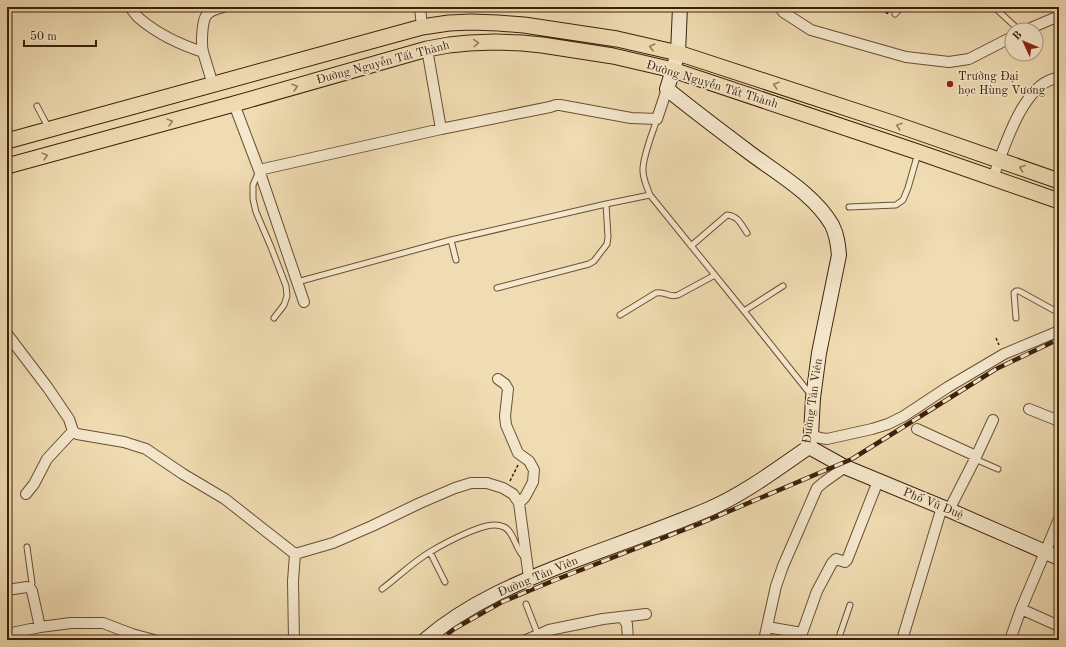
<svg xmlns="http://www.w3.org/2000/svg" width="1066" height="647" font-family="'Old Standard TT',serif">
<style>
.lines{fill:none;stroke-linecap:round;stroke-linejoin:round}
.lane-casing{stroke:#6a4f35;stroke-width:7}
.street-casing{stroke:#6a4f35;stroke-width:12}
.secondary-casing{stroke:#3d200b;stroke-width:16}
.primary-casing{stroke:#3d200b;stroke-width:17}
.path{stroke:#3d200b;stroke-width:1.5;stroke-dasharray:3 2;stroke-linecap:butt}
.lane{stroke:#f5e8cd;stroke-width:5}
.street{stroke:#f5e8cd;stroke-width:10}
.secondary{stroke:#f5e8cd;stroke-width:14}
.primary{stroke:#f0dcb2;stroke-width:15}
.rail-casing{stroke:#3d200b;stroke-width:4.5}
.rail{stroke:#f5e8cd;stroke-width:3;stroke-dasharray:9;stroke-linecap:butt}
.wall{fill:#c78d76;stroke:#3d200b}
.shaded-wall{fill:#a27360;stroke:#3d200b}
.oneway{stroke:#967e5e}
.poi-dot{fill:#8f2418;stroke:#f5e8cd;stroke-width:1.5}
.labels{text-anchor:middle;dominant-baseline:central;stroke-width:3.5;stroke-linejoin:round;paint-order:stroke}
.street-label{font-size:12px;fill:#3d200b;stroke:#f5e8cd}
.poi-label{font-size:12px;fill:#3d200b;stroke:#f5e8cd;text-anchor:start}
</style>
<rect width="100%" height="100%" fill="#f0dcb2"/>
<filter id="stains"><feTurbulence type="fractalNoise" baseFrequency=".005" numOctaves="4"/><feColorMatrix values="0 0 0 0 .2 0 0 0 0 .09 0 0 0 0 .02 0 0 0 .5 -.17"/></filter>
<radialGradient id="worn" r=".72"><stop offset=".6" stop-color="#630" stop-opacity="0"/><stop offset="1" stop-color="#630" stop-opacity=".3"/></radialGradient>
<g class="lines">
<g class="lane-casing">
<path id="lane" d="M994,7L1019,30
M895,14L901,7
M37,106L48,127
M657,119C653,132 642,158 643,171C643,179 647,187 650,195L744,311L811,395
M259,171L253,185V199L256,212L271,247L286,286L287,296L284,305L274,318
M849,207L896,205L903,200L908,188L918,153
M451,240L456,260
M691,246L727,215C738,216 741,224 747,233
M297,282L451,240L606,204L650,195
M497,288L589,264L594,261L607,244L608,237L606,204
M744,311L783,286
M620,315L656,293C665,291 669,298 678,295L715,275
M1016,318L1014,293L1016,291H1019L1059,313
M975,459L998,469
M27,547L32,583L30,588
M430,552L445,582
M382,589C398,577 413,562 430,552C443,544 455,538 469,532C479,528 493,522 504,527C515,532 515,551 526,559
M526,604L538,635
M838,640L850,605"/>
</g>
<g class="street-casing">
<path id="street" d="M130,7C133,11 136,16 140,19C158,34 181,45 203,52L213,85
M420,7L422,27
M780,7L783,12L811,30L906,57L949,62L969,59L1012,37
M1026,30L1059,16
M427,49L441,129
M203,52C201,44 202,22 206,16C209,10 217,9 223,7
M234,104L259,170L441,129L550,107L556,105H560L631,118L657,119L667,89
M259,170L304,302
M993,178C1003,150 1024,80 1059,78
M7,334L48,388L69,419L73,431L77,434L124,442L146,449L183,474L225,499L295,554L293,581L294,640
M498,379L505,384L508,389L505,416L506,425L518,453L529,461L534,470L533,482L525,497L519,503
M1029,409L1059,421
M917,429L976,456
M811,435L820,438L827,439L872,429L888,424L904,416L948,387L1004,354L1059,331
M26,494L34,484L47,459L73,431
M949,510L975,459L993,420
M295,554L333,543L372,526L420,503L455,488L471,483H487L503,488L513,494L519,503L529,578
M7,590L27,587L30,588L32,591L40,627
M1021,609L1059,626
M622,617L627,624L628,640
M767,627L802,633
M7,634L40,627L71,623H103L132,634L154,640
M526,640L549,630L603,619L646,614
M764,640L776,586L783,566L817,488L824,482L845,467
M805,640L802,637V633L817,591L832,563L836,559L845,562L847,560L878,481
M902,640L942,507
M1010,640L1021,609L1059,519"/>
</g>
<g class="secondary-casing">
<path id="secondary" d="M809,447L845,467L949,510L1059,558
M425,640C468,603 521,581 573,561C618,544 664,528 709,509C744,494 777,469 809,447L811,435L813,398L819,353L839,255C838,244 837,235 832,225C814,194 778,174 750,153C722,132 694,111 667,89L678,53L680,7"/>
</g>
<g class="primary-casing">
<path id="primary" d="M7,141L422,27L449,23L471,22L498,23L524,25L617,39L678,53L892,123L1059,181
M7,166L234,104L427,49L449,45L469,43L495,42L522,43L542,45L613,56L673,70L918,152L1059,201"/>
</g>
<path class="path" d="M996,338L999,345
M510,481L518,465"/>
<use href="#lane" class="lane"/>
<use href="#street" class="street"/>
<use href="#secondary" class="secondary"/>
<use href="#primary" class="primary"/>
<g class="rail-casing">
<path id="rail" d="M440,640L454,629L502,602L555,580L699,524L852,459L996,369L1059,339"/>
</g>
<use href="#rail" class="rail"/>
</g>
<path class="wall" d="M880,7H894L887,14Z"/>
<path class="shaded-wall" d="M887,7H894L887,14Z"/>
<defs><path id="oneway-chevron" d="M-2-3.5L2.5 0L-2 3.5" fill="none" stroke-width="1.6" stroke-linecap="round" stroke-linejoin="round"/></defs>
<g class="oneway">
<use href="#oneway-chevron" transform="translate(476 43) rotate(-2)"/>
<use href="#oneway-chevron" transform="translate(652 47) rotate(-167)"/>
<use href="#oneway-chevron" transform="translate(776 85) rotate(-162)"/>
<use href="#oneway-chevron" transform="translate(295 87) rotate(-16)"/>
<use href="#oneway-chevron" transform="translate(170 122) rotate(-15)"/>
<use href="#oneway-chevron" transform="translate(899 126) rotate(-161)"/>
<use href="#oneway-chevron" transform="translate(45 156) rotate(-15)"/>
<use href="#oneway-chevron" transform="translate(1022 168) rotate(-160)"/>
</g>
<circle class="poi-dot" cx="950" cy="84" r="4"/>
<g class="labels">
<g class="street-label">
<text transform="translate(383 63) rotate(-15)">Đường Nguyễn Tất Thành</text>
<text transform="translate(712 85) rotate(17)">Đường Nguyễn Tất Thành</text>
<text transform="translate(813 401) rotate(-82)">Đường Tản Viên</text>
<text transform="translate(933 504) rotate(22)">Phố Vũ Duệ</text>
<text transform="translate(538 577) rotate(-23)">Đường Tản Viên</text>
</g>
<g class="poi-label">
<text x="958" y="77">Trường Đại<tspan x="958" dy="14">học Hùng Vương</tspan></text>
</g>
</g>
<rect width="1066" height="647" fill="none" stroke="#f0dcb2" stroke-width="24"/>
<rect x="8" y="8" width="1050" height="631" fill="none" stroke="#3d200b" stroke-width="2"/>
<rect x="12" y="12" width="1042" height="623" fill="none" stroke="#3d200b"/>
<g transform="translate(1024 42) rotate(314)"><circle r="19" fill="#f5e8cd" stroke="#ab987f"/>
<path d="M0-3L7 15L0 10L-7 15Z" fill="#8f2418"/>
<text y="-6" font-size="11" font-weight="bold" text-anchor="middle" fill="#3d200b">B</text>
</g>
<path d="M24 40v6h72v-6" fill="none" stroke="#3d200b" stroke-width="2"/>
<text x="30" y="40" font-size="12" fill="#3d200b" stroke="#f5e8cd" stroke-width="3" paint-order="stroke">50 m</text>
<rect width="100%" height="100%" filter="url(#stains)"/>
<rect width="100%" height="100%" fill="url(#worn)"/>
</svg>
